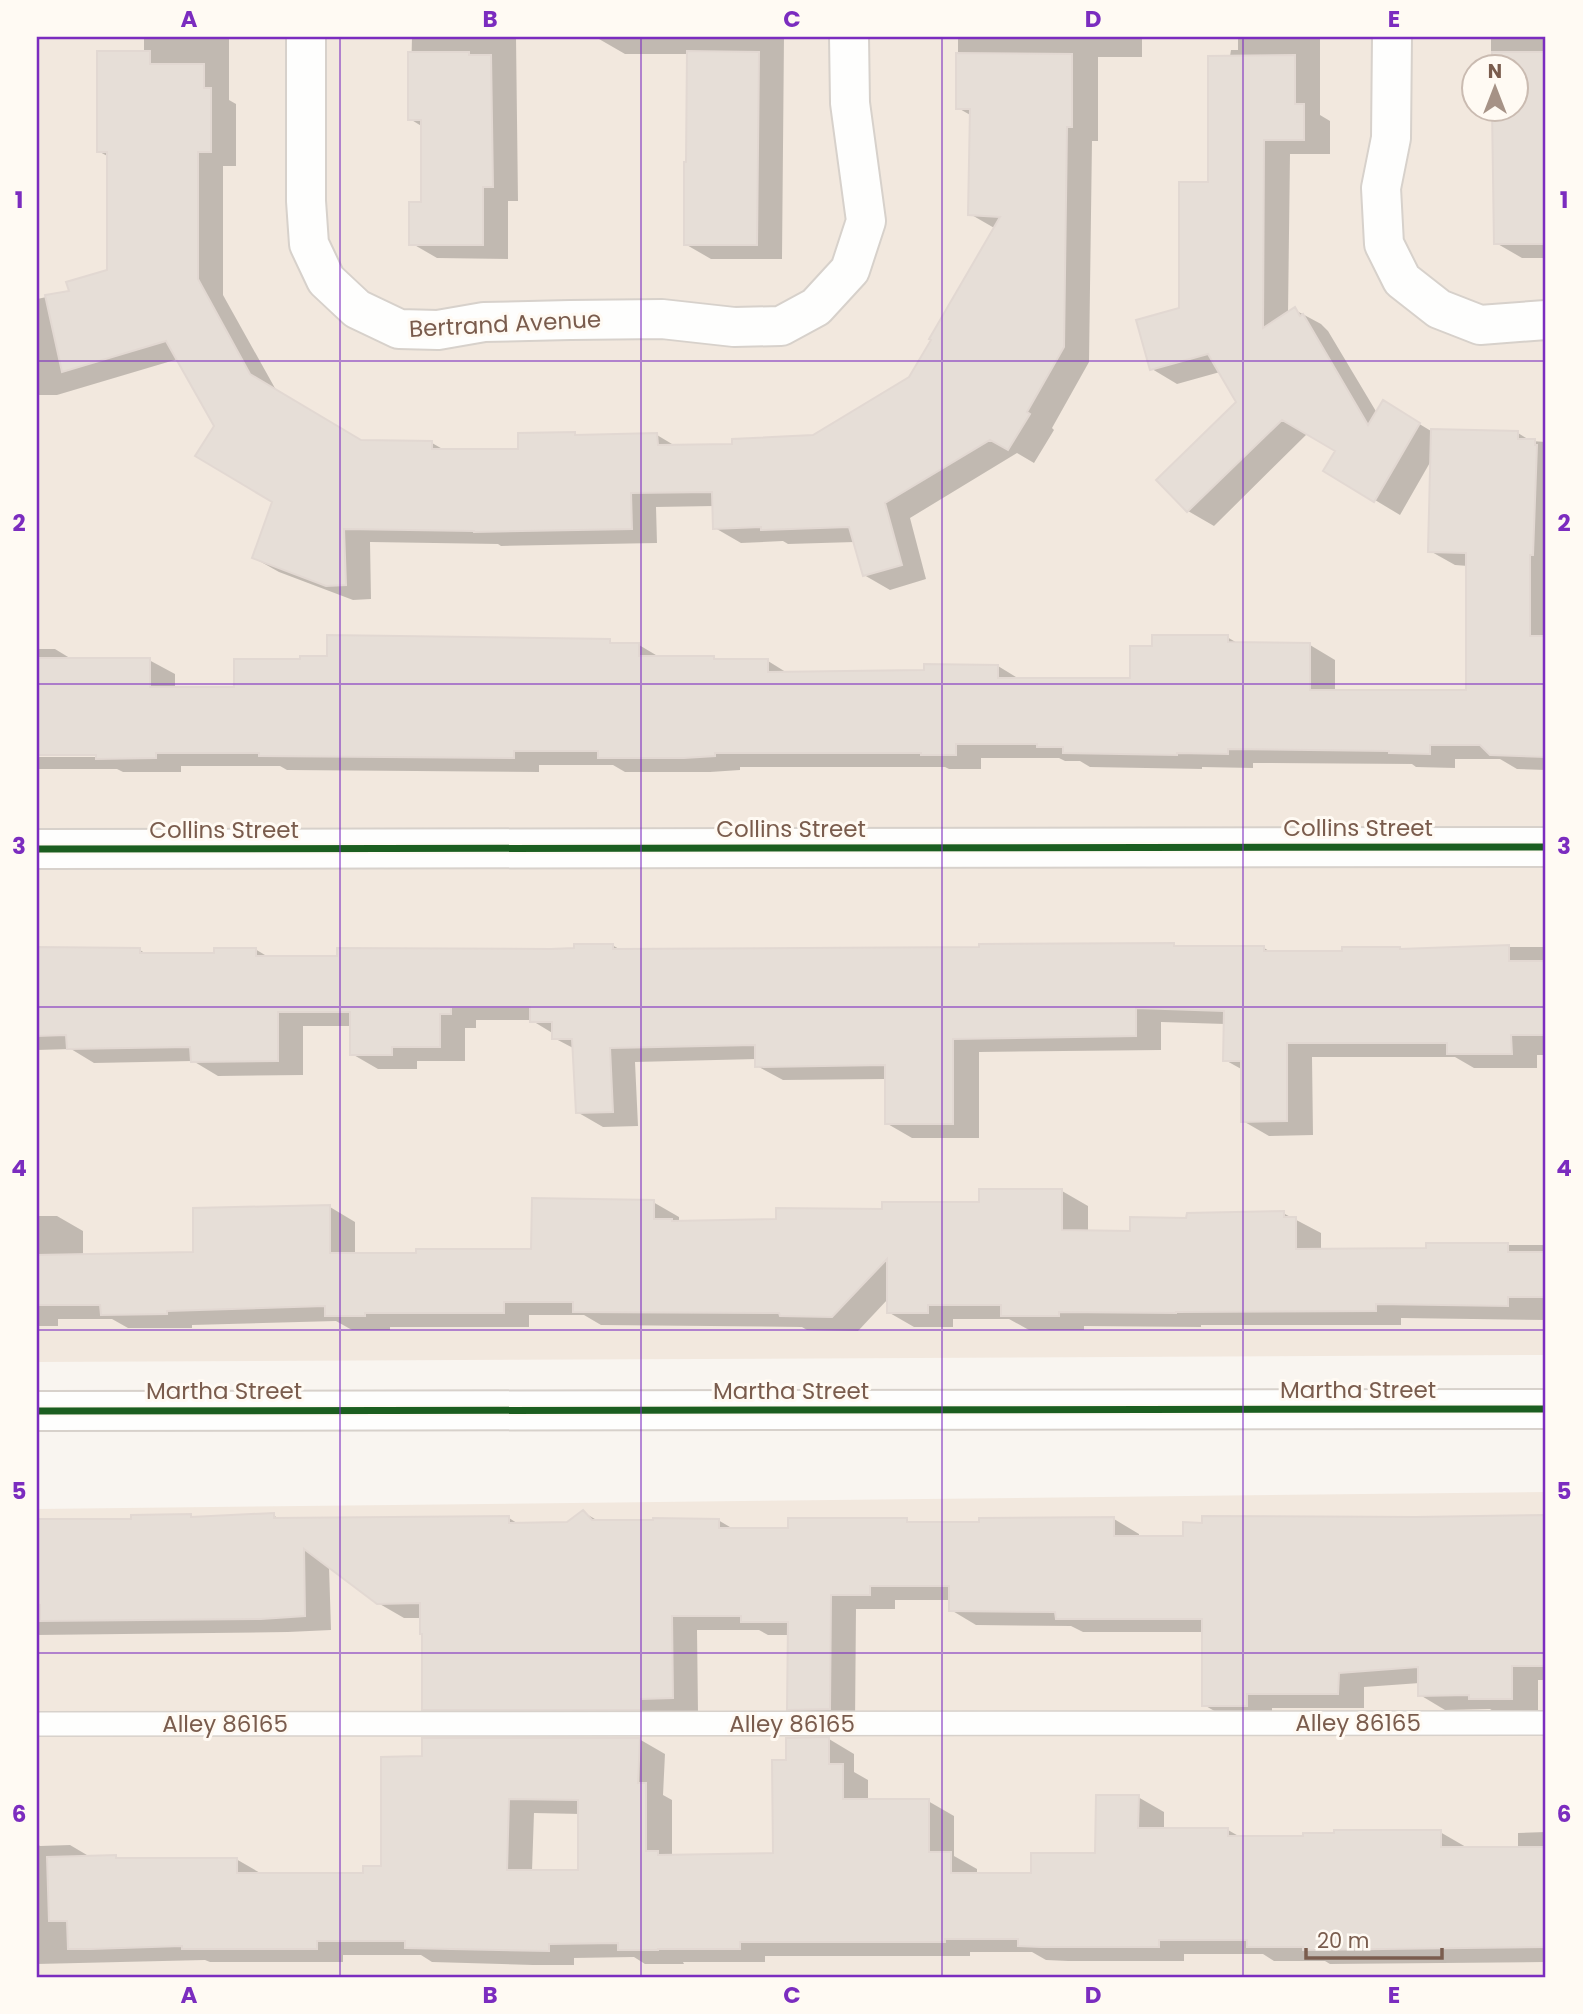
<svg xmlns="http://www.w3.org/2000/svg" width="1583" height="2014" font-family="Poppins,sans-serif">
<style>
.residential{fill:#f2e8de;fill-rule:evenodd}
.shadow{fill:#0003;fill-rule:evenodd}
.building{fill:#e6ded7;stroke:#e2d8d2;stroke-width:2;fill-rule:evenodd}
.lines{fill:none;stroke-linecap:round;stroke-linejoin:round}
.lane-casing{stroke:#d7d1cb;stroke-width:26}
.street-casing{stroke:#d7d1cb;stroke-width:42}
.lane{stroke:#fefefd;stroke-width:23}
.street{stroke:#fefefd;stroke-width:38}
.cycleway-casing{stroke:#fffaf3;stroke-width:11}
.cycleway{stroke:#1b5e20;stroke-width:7}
.grid{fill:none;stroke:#7b2cbf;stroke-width:2;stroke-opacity:0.55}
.labels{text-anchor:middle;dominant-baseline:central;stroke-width:6;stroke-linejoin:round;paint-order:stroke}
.street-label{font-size:23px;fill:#7a5c4d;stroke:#fffaf3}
.neatline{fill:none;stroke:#7b2cbf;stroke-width:2.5}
.grid-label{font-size:23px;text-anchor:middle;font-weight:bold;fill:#7b2cbf}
</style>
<rect width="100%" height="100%" fill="#f9f5f0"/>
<path class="residential" d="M37,37H1546V1355L37,1362ZM1474,66H1516V108H1474Z
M1546,1492V1977H37V1509Z"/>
<path class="shadow" d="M144,37H229V100L236,104V166H223V295L276,390L361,441L432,443L446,451H520L575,434L580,437L657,435L677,447L734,445L814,437L910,379L996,229L970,214L972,116L958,108V37H1142V57H1098V141H1092L1089,362L1052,428L1054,430L1034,463L1017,453L910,518L926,579L890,590L864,575L855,542L788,544L783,541L741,543L715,528L714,506L656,507L657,543L501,546L498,544L370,542L371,599L353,600L279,572L254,558L274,502L216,426L178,359L57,395H37V299L71,292L109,271V157L98,151L144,53Z
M412,37H516L518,201H508V259L437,258L411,243L423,204V127L410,119Z
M599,37H784L782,259H711L685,244L689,54H625L599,39Z
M1238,37H1320V115L1330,121V154H1290L1288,314L1295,310L1321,324L1328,331L1377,413L1383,402L1431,431L1518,433L1531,441L1546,442V770L1517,769L1500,759H1455V768L1416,767L1412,764L1253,763V768L1202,767V769L1090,767L1080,761H1065L1059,758H981V769H949L945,767H740V770L710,772H625L613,765H539V772L287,770L280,766H181V772H123L117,769H37V757H105V753L37,754V649H55L73,660H149L175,674V689H236L301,660L609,641L617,645H639L661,658H713L719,661H768L789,674L925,671L998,666L1021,680H1131L1154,648L1227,637L1239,644L1310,645L1335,660V691H1468V566L1455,565L1430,551L1432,459L1400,515L1375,500L1337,450L1308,433L1214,526L1188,511L1159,480L1239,402L1220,372L1177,384L1152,369L1181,309L1210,183L1231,50H1238Z
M1491,37H1546V258H1522L1496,243L1516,108V66H1491Z
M612,945L621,950L980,949L1173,945L1179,948H1264L1271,952L1403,951L1471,947H1546V1055H1537V1068H1474L1455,1057H1312L1313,1135L1269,1136L1243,1121V1070L1225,1060V1024L1161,1022V1050L979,1052V1138H912L886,1123V1079L783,1080L757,1066V1059L635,1062L638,1126L603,1127L577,1112L575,1049L554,1038V1034L531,1020H476V1028H465V1061H417V1069H378L352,1054V1026H303V1075L218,1076L193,1061L94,1063L71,1049L37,1050V949L140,950L148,955H216L255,949L270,958H339L551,951Z
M1062,1191L1088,1206V1232L1132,1233L1188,1219L1283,1213L1321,1233V1250L1428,1249V1245H1546V1320L1401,1318V1325H1201V1327L1084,1326V1330H1029L1009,1319H953V1327H914L888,1312V1299L858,1331L807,1330L802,1327L601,1325L584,1315H529V1327H390V1330H352L336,1321L192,1325V1328H128L112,1319H58V1326H37V1216H57L83,1231V1256L195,1254L330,1207L355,1222V1255L533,1250L653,1202L679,1217V1222L778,1221L980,1204Z
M583,1512L600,1522L718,1520L735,1530H789L906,1520L914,1524L1114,1519L1139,1534V1538H1185L1415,1519L1546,1517V1680H1538V1713H1496L1490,1709L1445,1710L1420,1695V1683L1364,1687V1708H1272V1720H1230L1204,1705V1632H1083L1071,1626L976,1625L951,1610V1600H895V1609H856L855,1723H814L789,1709L790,1635H768L759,1630H697L698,1712L449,1724L424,1709L422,1618H404L378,1603L329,1566L331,1630L288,1632L37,1635V1520H133L190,1516L195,1519L273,1515L281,1520L509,1518L520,1525L568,1524Z
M639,1739L665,1754L663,1795L672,1800V1857L775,1855L788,1761L829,1739L854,1754V1772L868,1780V1801H928L954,1816V1856L977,1869V1875H1033L1097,1855L1138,1797L1164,1812V1830H1228L1242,1838L1440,1832L1466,1847V1849H1518V1833L1546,1832V1962L1330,1964L1325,1961H1274L1263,1954H1184V1961H1068L1046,1960L1032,1952H970V1956H765V1962H683L684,1964H645L634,1957L574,1958V1965H533L432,1962L421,1955H343V1962H210L205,1960L37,1964V1844L40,1846L70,1845L92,1858L236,1859L262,1874L365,1875L383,1868L424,1758ZM534,1813L580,1814V1871H532Z"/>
<path class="building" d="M97,51H150V64H204V88H211V152H198V279L250,374L361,440L432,441V449H518V433L575,432V435L657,433L658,445L732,444V439L813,435L909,377L931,340L929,339L1000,217L968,215L970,109H956V53L1072,54V127H1067L1064,347L1027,412L1030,414L1008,450L990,440L885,503L902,565L863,576L849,527L761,530V527L713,529L712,492L631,493L632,529L474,532V531L344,529L346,585L326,586L252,558L272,502L195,456L214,426L166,341L62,372L45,295L69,291L66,282L107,270V152H97Z
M687,51L759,52L757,245H684V162H686Z
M408,52H469V55H491L493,187H483V245H409V202H421V120H408Z
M1492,52H1546V244H1494L1492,108H1516V66H1492Z
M1295,55V104H1304V140H1264L1263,328L1295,307L1300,316L1303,314L1368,425L1383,400L1420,423L1374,502L1323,471L1335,451L1282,420L1187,512L1156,480L1236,402L1208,354L1150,370L1136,320L1179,308V182H1208V56Z
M1431,429L1518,431V439H1535V445H1537L1533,555H1530V636H1546V757L1490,755L1480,745H1430V754L1389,753V751L1228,749V754L1177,753V755L1063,753V747H1037V744H956V755H921V753H715V756L684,758H598V751H514V758L259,756V753H156V758L96,759V755H37V658H150V687H234V659H300V656H327V635L610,639V643H639V656H714V659H768V672L924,670V664L998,665V678H1130V646H1152V635H1228V642L1310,643V690H1466V553L1428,552Z
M1174,943V946H1264V951H1342V947H1400V949L1509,945V961H1546V1035H1511L1512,1054H1447V1043H1287V1121L1241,1122V1061H1223L1224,1011L1136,1008V1036L953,1039V1124H885V1065L755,1067V1045L610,1048L613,1112L576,1113L572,1039H552V1022H530V1007H451V1014H440V1047H392V1055H350V1012H278V1061L191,1062L190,1047L67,1049L66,1035L37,1036V947L140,948V953H214V948H256V956H337V948L551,949L574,948V944H613V949L979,947V944Z
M979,1189H1062V1230L1130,1231V1217L1186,1218L1187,1213L1284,1211V1217H1296V1249L1426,1248V1243H1508V1252H1546V1297H1508V1306L1376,1304V1311L1176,1312V1313L1059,1312V1316H1001V1305H928V1313H887V1259L832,1317L780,1316L779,1313L573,1312V1302H504V1313H365V1316H325V1306L167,1311V1314L101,1315L100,1305H37V1255L193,1252V1208L330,1205V1253H416V1249H531L532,1198L654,1200V1219H672V1221L776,1219V1208L882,1209V1202H979Z
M583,1510L592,1520H653V1518L719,1519V1528H788V1518H907V1522H979V1518L1114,1517V1536H1183V1522L1202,1523V1516L1415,1517L1546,1515V1666H1512V1699H1469V1695L1418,1696V1667L1339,1673L1338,1694H1247V1706H1202V1619H1056L1055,1612L949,1611V1586H870V1595H831L830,1709L787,1710L788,1622H741V1616H672L673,1698L641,1699V1710H422V1634H420V1603L377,1604L304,1549L305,1616L261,1619L40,1621V1605H37V1519H131V1515L191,1514V1517L274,1513V1518L509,1516V1523L567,1522Z
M829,1737V1764H843V1799H929V1852H951V1873H1031V1853H1095L1096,1795H1139L1138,1828H1228V1836H1303V1833H1334V1830H1441V1847H1546V1947L1303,1950V1947H1247V1940H1159V1947H1041L1018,1946V1939H945V1942H740V1949H658V1950H618V1943L549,1944V1951L405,1948V1941H317V1949H182V1946L91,1949H68L67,1921H49L47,1857L116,1855V1858H237V1873H363V1866H381V1757L422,1756V1738H640L638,1783H646V1851H658V1855L773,1853L772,1760H786V1738ZM509,1799L578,1800V1870H507Z"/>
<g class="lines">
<g class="lane-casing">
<path id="lane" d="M37,1724L1546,1723"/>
</g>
<g class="street-casing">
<path id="street" d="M306,37V201L309,244L326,280L357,309L399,329L438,330L484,322L570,320L662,319L734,327L781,326L816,307L850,270L866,221L850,103L849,37
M1392,37L1391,138L1381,188L1384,244L1402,280L1439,309L1480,325L1546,320
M37,849L1546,847
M37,1411L1546,1409"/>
</g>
<use href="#lane" class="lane"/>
<use href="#street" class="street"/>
<g class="cycleway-casing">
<path id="cycleway" d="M37,849L1546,847
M37,1411L1546,1409"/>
</g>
<use href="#cycleway" class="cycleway"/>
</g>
<path class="grid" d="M340,37V1977M641,37V1977M942,37V1977M1243,37V1977M37,361H1546M37,684H1546M37,1007H1546M37,1330H1546M37,1653H1546"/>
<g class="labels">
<g class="street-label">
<text transform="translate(505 324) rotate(-3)">Bertrand Avenue</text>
<text x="1358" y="828">Collins Street</text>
<text x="791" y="829">Collins Street</text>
<text x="224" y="830">Collins Street</text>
<text x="1358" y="1390">Martha Street</text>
<text x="224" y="1391">Martha Street</text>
<text x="791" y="1391">Martha Street</text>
<text x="1358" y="1723">Alley 86165</text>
<text x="225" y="1724">Alley 86165</text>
<text x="792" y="1724">Alley 86165</text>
</g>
</g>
<rect width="1583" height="2014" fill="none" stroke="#fffaf3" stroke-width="77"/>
<g transform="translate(1495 88)"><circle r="33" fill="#fffaf3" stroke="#cabbb1" stroke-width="2"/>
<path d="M0-5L12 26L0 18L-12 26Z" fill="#a69286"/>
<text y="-10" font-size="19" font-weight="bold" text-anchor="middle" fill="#7a5c4d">N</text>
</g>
<path d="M1306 1948v10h136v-10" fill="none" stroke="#7a5c4d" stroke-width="3.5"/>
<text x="1317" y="1948" font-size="21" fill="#7a5c4d" stroke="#fffaf3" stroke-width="5" paint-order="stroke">20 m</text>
<rect x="38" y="38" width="1506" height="1938" class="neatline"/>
<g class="grid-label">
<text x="189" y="27">A</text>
<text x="490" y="27">B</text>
<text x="792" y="27">C</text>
<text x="1093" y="27">D</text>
<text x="1394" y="27">E</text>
<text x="19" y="208">1</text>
<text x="1564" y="208">1</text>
<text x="19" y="531">2</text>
<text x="1564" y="531">2</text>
<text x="19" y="854">3</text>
<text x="1564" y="854">3</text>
<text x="19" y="1176">4</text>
<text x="1564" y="1176">4</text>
<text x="19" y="1499">5</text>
<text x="1564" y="1499">5</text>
<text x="19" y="1822">6</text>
<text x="1564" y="1822">6</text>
<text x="189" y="2003">A</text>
<text x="490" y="2003">B</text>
<text x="792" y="2003">C</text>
<text x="1093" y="2003">D</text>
<text x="1394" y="2003">E</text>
</g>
</svg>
